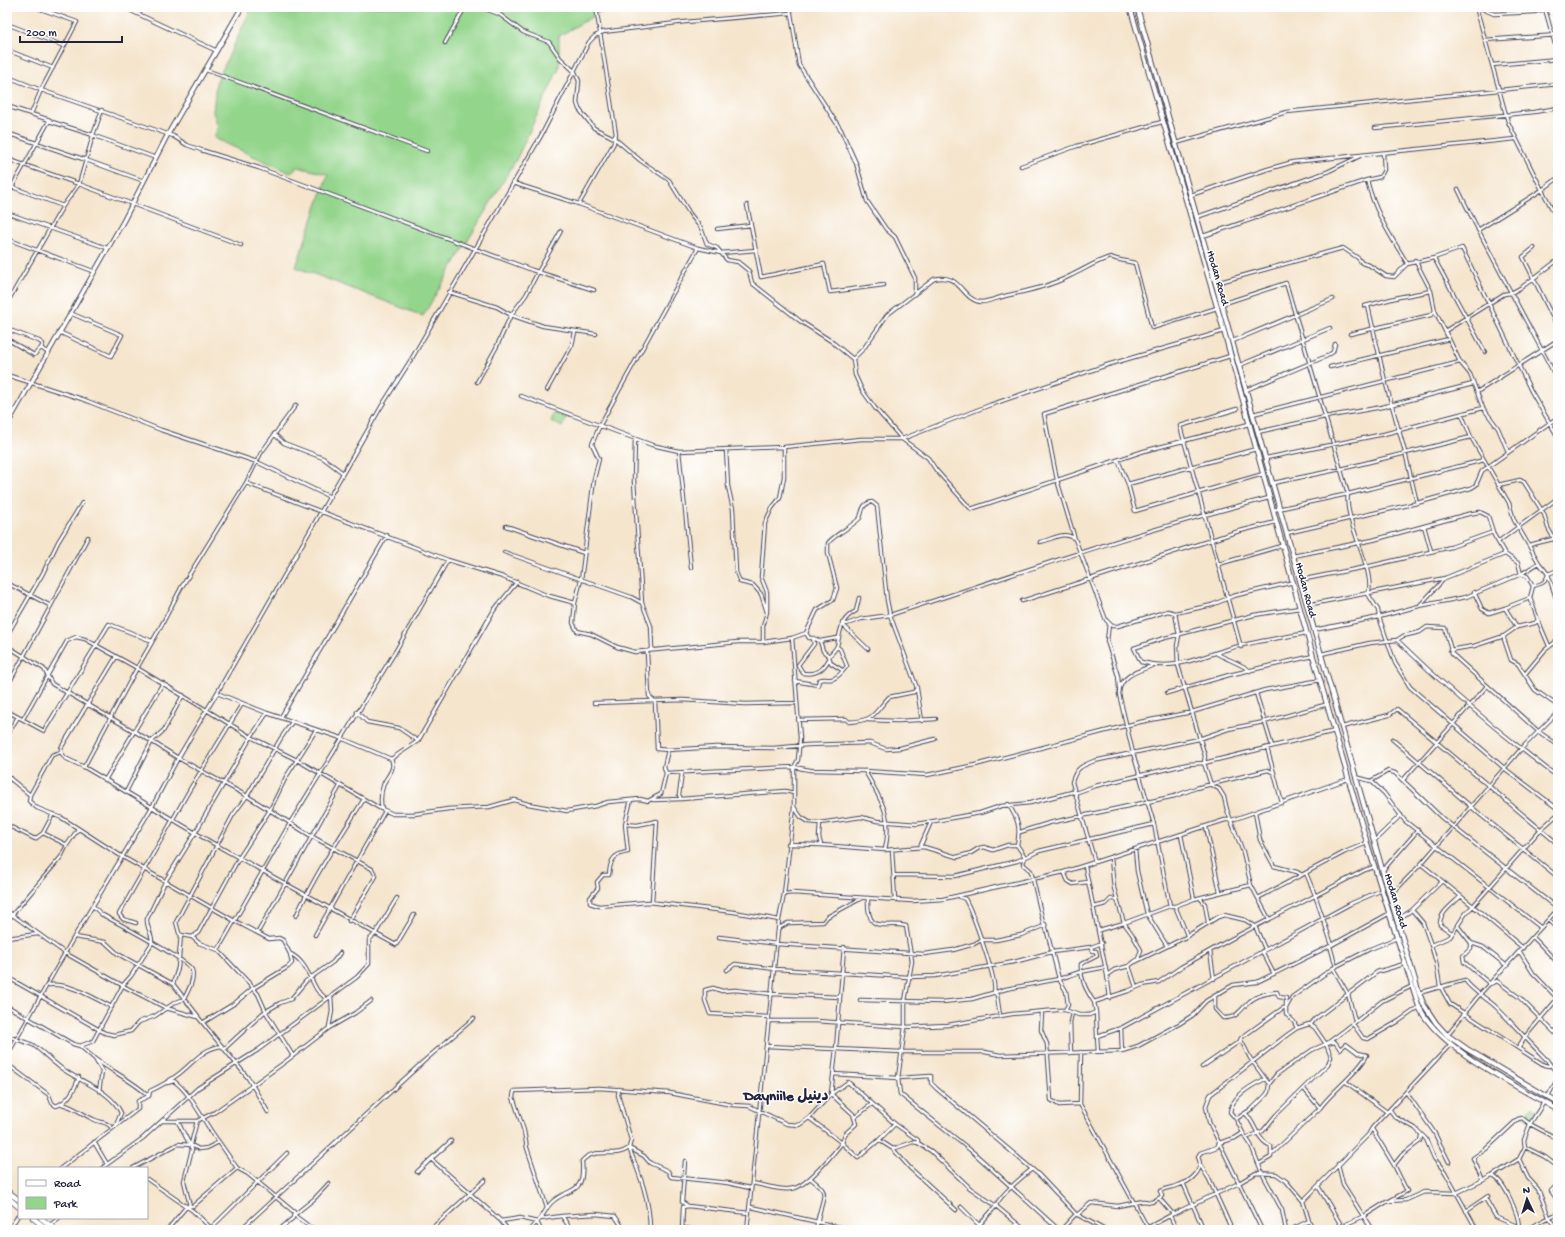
<svg xmlns="http://www.w3.org/2000/svg" width="1565" height="1237" font-family="'Gochi Hand','Playpen Sans Arabic',sans-serif">
<style>
.green{fill:#94d58c;stroke:#5b7c64}
.lines{fill:none;stroke-linecap:round;stroke-linejoin:round}
.minor-casing{stroke:#423f51;stroke-width:4.5}
.tertiary-casing{stroke:#423f51;stroke-width:5.5}
.secondary-casing{stroke:#423f51;stroke-width:6}
.trunk-casing{stroke:#423f51;stroke-width:6}
.minor{stroke:#fff;stroke-width:2.5}
.tertiary{stroke:#fff;stroke-width:3.5}
.secondary{stroke:#fff;stroke-width:4}
.trunk{stroke:#fff;stroke-width:4.5}
.labels{text-anchor:middle;dominant-baseline:central;stroke-width:3;stroke-linejoin:round;paint-order:stroke}
.street-label{font-size:11px;fill:#22223b;stroke:#fff}
.district-label{font-size:15px;font-weight:bold;fill:#22223b;stroke:#fff}
</style>
<rect width="100%" height="100%" fill="#fff"/>
<filter id="ink" filterUnits="userSpaceOnUse"><feTurbulence type="fractalNoise" baseFrequency=".025" numOctaves="2"/><feDisplacementMap in="SourceGraphic" scale="8" xChannelSelector="R" yChannelSelector="G"/><feConvolveMatrix kernelMatrix="1 2 1 2 8 2 1 2 1" color-interpolation-filters="sRGB"/></filter>
<filter id="wash" filterUnits="userSpaceOnUse"><feTurbulence type="fractalNoise" baseFrequency=".012" numOctaves="4" result="noise"/><feDisplacementMap in="SourceGraphic" scale="16" xChannelSelector="R" yChannelSelector="G"/><feGaussianBlur stdDeviation="0.9" result="paint"/><feColorMatrix in="noise" values="0 0 0 0 0 0 0 0 0 0 0 0 0 0 0 0 0 1.4 0 .05"/><feComposite in="paint" operator="in"/></filter>
<g filter="url(#wash)">
<rect width="100%" height="100%" fill="#f5e5cd"/>
<path class="green" d="M252,7H609L559,36V68L516,160L423,316L296,267L328,174L297,167L290,173L214,138L218,127L213,112L216,83Z
M555,412L566,418L562,427L551,421Z
M1531,1106L1537,1110L1530,1120L1524,1116Z"/>
</g>
<g filter="url(#ink)">
<g class="lines">
<g class="minor-casing">
<path id="minor" d="M35,7L77,22L41,90L173,136L187,145L201,150L259,168L532,270L538,272L561,231
M123,7L217,51
M480,7L499,14L523,32L549,42L560,58L575,72L579,81L577,103L579,109L594,128L614,138V143L579,204
M596,7L616,134L614,138L641,161L669,180L690,214L701,228L707,244L717,248L721,253L756,250
M790,7L799,65L841,130L856,163L867,201L886,229L895,237L915,278V293
M1476,7L1508,122L1542,190L1558,178
M1478,7L1494,14L1534,12L1545,9L1558,55
M7,13L10,7
M7,24L64,46
M1485,40L1558,35
M445,43L465,7
M7,50L53,68
M1492,65L1558,59
M206,70L427,151
M7,106L31,114L41,90L8,77
M31,114L50,120
M1375,128L1534,112L1558,108
M7,133L86,160L93,135L49,121L12,187L63,206L7,303
M92,135L156,158
M93,135L102,110
M1176,143L1287,112L1558,84
M7,159L79,184L86,160L144,181
M1021,166L1077,146L1162,122
M1367,180C1374,211 1391,237 1407,263
M513,183L579,204L698,248L600,425L592,444L599,459L594,479L581,580L575,603L573,623L577,631L591,634L617,647L635,652L738,642H763
M7,186L12,187L7,195
M1458,189C1489,254 1525,317 1558,381
M1191,195L1268,169L1293,162L1515,139
M747,205L761,277L824,264L830,292L884,285
M63,206L79,184L241,245
M7,213L107,248
M1197,217L1327,172L1360,156
M717,229L751,225
M1478,230L1542,190L1558,220
M1203,236L1367,180L1380,177L1384,170L1383,153
M7,239L93,271
M698,248L721,253L727,260L738,262L749,271L752,283L800,321L831,341L853,359L855,375L862,390L875,408L902,439L928,458L936,470L971,509L1144,451L1249,424
M1534,248L1523,257L1558,328
M1434,258L1485,352
M1415,260L1431,291L1435,311L1449,339L1460,362L1470,374L1483,408L1498,428L1508,452
M1216,283L1343,248L1358,258L1362,263L1369,265L1386,276L1394,277L1407,264L1434,258L1462,248L1531,391L1558,437
M449,292L497,307L511,315L543,326L596,334
M1222,304L1286,283L1348,494C1343,520 1377,573 1368,594L1378,610L1379,617L1395,663L1410,687L1504,768L1558,809
M1365,306L1399,297L1431,291
M1368,306L1385,381L1405,452L1417,503
M7,329L39,341L43,344L41,348L47,352
M1445,331L1504,294L1511,293L1522,287L1558,260
M59,332L111,356L122,335L70,313
M1350,334L1431,315L1435,311
M7,339L34,355L41,348
M1233,341L1333,299
M853,359L864,348L887,315L934,279C961,272 961,300 981,302C988,302 997,298 1005,296C1027,291 1051,286 1072,275C1085,269 1096,261 1111,257C1116,260 1127,261 1135,263L1152,328L1217,308
M1240,365L1330,328
M1330,367L1449,339
M7,375L82,399L161,430L257,462L330,497
M477,382L496,348L511,315L526,295L538,272L594,290
M547,390L572,345L575,332
M1246,390L1327,356L1333,352L1335,344
M1477,392L1558,340
M521,396L652,445L679,451L784,447L861,439H902L990,405L1107,365L1224,331
M296,405L261,453L246,483L448,560L503,577L546,595L575,603
M1237,409L1180,426L1241,647
M1253,414L1460,362
M1258,432L1325,417L1382,407L1473,384
M274,434L284,443L323,458L343,473
M635,439L634,481L642,603L651,626L652,648L647,652L649,696L655,702L657,749L668,750L664,767L666,773L794,767L810,770L865,771L927,775L975,765L1140,722L1192,712L1265,690L1321,680
M726,449L728,486L733,509L736,572L740,582L753,585L761,594L767,612L763,626V642L792,638L800,738L798,760L794,767V807L784,894L779,920L747,1230
M679,451L691,568
M1266,458L1384,434L1483,408
M1118,460L1128,484L1256,449
M246,483L181,588L159,630L137,668L251,737L297,760L381,809
M1273,483L1341,469L1471,437
M1128,484L1135,511L1263,474
M1498,485L1520,480L1524,482L1544,514L1548,528L1558,546
M1273,510L1348,494L1484,460
M506,526L584,553
M1424,526L1431,551
M1287,533L1417,503L1471,488L1476,485L1482,471L1558,417
M1075,539L1057,480L1044,414L1230,356
M1499,541L1558,498
M1040,542C1052,540 1063,530 1075,539L1106,620L1112,626H1118L1168,611L1175,613L1179,635L1177,646L1178,665L1205,756L1204,763L1335,731
M1529,545L1553,539
M504,552L631,597L642,603
M1293,556L1373,540L1468,514L1480,512L1488,516L1494,535L1505,554L1518,563L1521,574L1527,576L1533,586L1530,598L1538,620L1535,623L1517,627L1504,636V639L1511,660L1518,664L1535,690L1558,706
M1539,563L1548,574L1558,604
M1219,564L1284,545
M1300,580L1366,567L1451,547L1493,532
M7,583L51,606
M1533,586C1541,584 1546,583 1548,574L1558,570
M1474,592L1482,609L1489,613L1505,608
M1022,601L1236,532L1276,522
M1307,605L1445,578L1505,554
M1419,606L1466,597L1521,574L1539,563L1514,520L1509,503L1471,437L1462,415
M1300,608L1254,615L1161,639L1134,648L1141,662C1174,671 1197,658 1228,649C1254,641 1281,638 1307,633
M767,610V592L761,577L765,523L772,508L780,498L784,477V447
M1175,613L1212,605L1233,596L1294,582
M1538,620L1549,646
M842,623L847,624L861,619L890,615C1016,574 1141,530 1269,498
M842,624L868,649
M1109,624L1107,641L1118,676L1119,688
M1517,627L1505,608L1530,598
M1314,630L1379,617L1419,606L1445,578
M806,633L809,638H813
M7,635L43,573L58,542L82,503
M792,638L806,633L817,610L833,600L837,588L828,553V543C837,533 850,528 860,518C863,509 862,504 872,502L877,506L887,600L890,615L917,688L914,692L889,697C872,715 876,720 849,722L846,719L798,720
M1397,640C1447,689 1502,735 1558,777
M820,641L837,638
M7,646L44,669L52,684L151,741L178,758L247,796L311,836L372,869L376,876L349,921
M1450,650L1474,646L1504,636
M1216,653C1225,659 1243,664 1250,671
M1321,654L1370,643L1397,640L1403,636L1420,632L1427,627L1445,628L1452,654L1539,732L1558,745
M829,656C832,653 836,649 837,646C841,630 840,619 856,611L859,598
M829,659C823,671 815,675 803,673L798,665L814,644L813,638L820,641L823,651L829,656L831,663L842,670
M1152,666C1138,671 1119,676 1119,694L1133,753L1154,824
M1525,674L1545,650L1558,640
M795,681L818,685L819,680C824,678 828,680 832,679C838,678 844,670 847,666L840,649L837,647
M7,687L88,537
M917,689L922,721
M217,693L267,713L341,738L391,759C396,768 388,775 384,783C381,791 380,800 382,809L393,814H414L448,809L489,807L514,800L528,804L567,811L596,806L608,802L640,799L648,801L661,794L666,773
M1167,693L1229,675L1313,656
M1256,693L1272,746
M594,703L683,700L745,704L796,703
M7,711L44,731L109,624L152,641
M357,712L367,722L399,728L418,741
M281,717L387,535
M23,719L67,641L76,637L85,639L137,668L84,767L216,845L396,945L414,915
M867,720L898,721L936,719
M1342,727L1389,715L1397,709L1558,844
M7,735L18,717
M1392,739L1482,816L1558,877
M1267,748L1274,773
M668,750L716,747L774,748L807,745L870,743L886,749L900,748L935,739
M391,759L418,741L494,610L517,582
M84,767L65,758L61,752V748L116,657
M865,771C881,801 893,814 885,850
M7,776L30,795L29,801L37,808L62,818L121,856L233,920L269,939L279,938L283,940L290,954L292,963L288,967L252,989L235,1003L204,1022
M1356,777L1371,781L1384,793L1405,821L1540,927
M105,780L163,683
M1403,780L1487,686
M1371,781L1388,771L1395,773L1442,818L1558,909
M7,783L10,778
M126,792L152,741L164,730L183,695
M30,795L52,755L61,752
M681,799L785,791L794,793
M631,800L625,824L628,852C613,854 610,861 609,875H603L597,882L598,888L590,898V903L599,906L649,902L734,912L779,920
M653,800L681,799L679,795L682,773
M1008,804C1018,819 1021,827 1017,845
M794,807L801,817L809,822L820,823L861,817L877,821L917,824L980,813L1001,806L1030,803L1072,792L1075,793L1095,786L1188,764L1204,763L1211,785L1219,789L1224,797L1227,810L1243,852L1251,885
M1255,812L1260,840L1274,866L1297,872L1302,875
M625,824L637,825L657,821L652,902
M7,825L35,839L43,833L67,845L78,829
M1206,827L1220,892
M1020,832L1049,823L1175,796L1196,788L1268,770L1274,773L1282,803
M43,833L53,814
M1181,835L1194,899
M1374,841L1401,815
M788,844L820,845
M920,847L931,822
M1135,849L1137,871L1147,914L1167,946
M892,850L895,900
M1111,858L1114,888L1124,923L1132,934L1141,950L1138,959L1129,966L1136,987
M1095,862L1072,782C1076,768 1081,766 1094,761L1199,739L1228,729L1264,722L1328,704
M1421,864L1473,906L1540,830L1558,814
M1085,866L1107,975
M1383,870L1418,830
M1064,872L1068,881L1073,884L1088,882
M1306,873L1315,895L1332,945
M894,875L955,876L1017,861L1039,851L1154,824L1170,906
M784,894L793,893L912,901L943,899L1064,872L1225,820H1232L1348,779
M1390,896L1421,864L1521,749L1558,712
M960,897L965,899C972,911 998,982 994,992L997,995L1000,1016
M868,898C867,936 883,921 906,926L912,961L905,1001V1027L898,1078L900,1094L974,1153L1059,1230
M1258,898L1345,852L1367,843
M1201,899L1205,904L1208,922
M1175,906L1187,935
M1094,907L1106,904L1111,899H1117
M1412,910L1423,923L1431,945
M7,911L65,953L127,988L166,1008L198,1017L248,1078L268,1112
M296,916C315,875 340,837 364,799
M1397,920L1412,910L1441,882
M1548,920L1558,929
M7,921L61,857L67,845
M136,923L123,919L119,914L190,789L242,704
M1045,924L1059,979L1066,991L1068,1005L1065,1010
M1457,925L1471,943L1483,947L1507,966
M779,928L788,923L823,922L827,917L862,898
M1099,930L1124,923L1170,906H1175L1194,899L1251,885L1269,919
M258,932L340,786
M1452,933L1440,925C1439,913 1452,905 1460,897
M181,935L192,937L198,933L239,858L270,810L286,777L316,730
M315,935L385,811
M75,937L105,942L118,954L173,984
M192,937L199,943L218,950L250,984L258,994L267,1014L293,1056
M719,937L777,944L924,954L953,950L974,944L981,940H996L1021,935L1044,926L1031,871L1023,864L1025,857L1017,845H1008L993,850L984,847L979,848L971,853L957,857L924,847L885,850L821,845L819,837L820,823
M1533,937L1558,963
M7,938L38,934
M1471,943V948L1463,956L1464,962L1490,984L1497,981L1520,998L1558,1036
M1330,946L1336,967
M1091,947L1092,951H1096L1097,956L1081,964C1080,979 1086,990 1094,1002
M1523,948L1473,906L1466,913L1450,937L1431,945L1436,962L1440,986L1450,1004L1544,1065L1549,1066
M218,950L290,823L395,652L448,560
M1210,951L1214,979
M1262,951L1274,974
M1520,952L1533,973L1558,999
M291,954C305,961 310,978 317,990C320,994 324,995 326,1000
M1133,963L1184,938L1218,917L1224,915L1245,920L1255,926L1265,949
M1333,968L1348,994L1355,1021
M727,970L735,964L775,969L909,977L935,976L1014,962L1052,952L1091,947L1102,943
M7,977L105,1033L114,1035L131,1031L139,1022L155,1016L174,1003L184,999C188,991 195,979 192,970C189,961 114,921 101,914L93,906
M48,985C72,983 91,997 112,1007
M1419,993L1465,980C1473,992 1487,998 1497,1008C1513,1024 1528,1041 1544,1057C1550,1062 1551,1068 1558,1073
M1215,996V1009L1223,1018C1236,1018 1238,1013 1247,1004C1254,996 1266,993 1277,992L1279,997L1286,998V1008L1292,997L1333,968L1370,949L1397,938
M1110,998L1107,975L1114,970L1129,966
M860,1000L942,1002L972,999L1006,989L1059,979L1080,972L1106,967
M7,1006L73,1044L80,1046L93,1041L123,985L131,976L152,943C153,934 146,928 147,919L166,880L195,833L251,737L267,713
M1096,1012L1097,1036
M1042,1013L1041,1030L1047,1044L1051,1100L1059,1105L1080,1104L1149,1230
M198,1016L173,984L178,968L181,935L179,933L176,922L233,815L247,796L281,738L292,722
M769,1017L710,1014L705,1000V990L713,988L722,991L735,990L772,994L840,997
M769,1021H816L905,1027L948,1025L1012,1014L1057,1010H1065L1079,1015H1089L1096,1012L1094,1002L1128,991L1142,985L1159,982L1181,967L1231,939L1365,870L1374,867
M1311,1024L1315,1019L1377,972L1404,964
M1353,1024L1363,1038L1368,1039L1399,1021L1419,1007
M329,1027L332,1011L331,996
M1121,1028L1122,1051
M7,1035C15,1040 24,1041 33,1045C42,1051 51,1061 61,1068C80,1082 111,1090 121,1113L116,1125
M1447,1035L1480,994L1558,909
M80,1046L95,1059L102,1071L99,1091
M766,1046L902,1052H985L1000,1055L1122,1051L1138,1046L1179,1024L1193,1015L1206,1001L1233,985L1257,982L1330,946L1390,913
M1518,1048L1524,1038L1558,998
M224,1049L263,1013L280,1003L291,999L306,981L333,962L340,953
M1098,1052L1097,1036L1121,1028L1350,904L1382,890
M1071,1053L1070,1022L1072,1013
M7,1056L74,937L152,807L178,758L217,693L381,407L412,358L542,134L589,42L595,36L603,32L685,22L791,13
M95,1059C113,1072 133,1081 149,1096
M7,1064L49,1095L52,1103L56,1106C68,1102 75,1089 79,1077
M1202,1067L1240,1041
M834,1074L898,1078L931,1076V1083L937,1089L1032,1169
M1346,1082L1387,1112L1390,1110L1395,1117L1415,1128L1426,1139L1434,1158L1445,1172L1477,1230
M167,1083L174,1081C192,1094 205,1125 219,1142
M1269,1084L1250,1058L1242,1042L1240,1041L1241,1038L1283,1008H1286V1014L1294,1022L1297,1028
M1406,1092L1434,1132L1449,1162
M1548,1096L1558,1078
M62,1104C75,1107 83,1115 95,1120C102,1123 106,1121 112,1128
M1080,1104L1081,1052
M1245,1113C1256,1123 1256,1140 1271,1146V1157L1259,1164
M855,1117L872,1104
M809,1118L831,1094L836,1049L844,947
M1236,1119L1230,1112C1232,1096 1252,1085 1265,1079
M163,1121H197L215,1112L285,1062L329,1028L355,1013L371,1001
M178,1122L192,1149L184,1181L190,1206
M895,1124L918,1140V1143
M1372,1129L1394,1165
M1243,1133L1251,1145L1262,1173L1282,1210L1286,1230
M1246,1138L1263,1131L1276,1115L1328,1064L1331,1057L1326,1044
M879,1140L895,1124L848,1082L831,1094L853,1114L856,1124L845,1134L842,1143L858,1158L879,1140L893,1149L913,1142L918,1143L931,1151L970,1188L996,1206C1000,1195 1022,1177 1032,1169L1039,1175L1076,1214L1105,1230
M451,1141L431,1159L501,1221L508,1230
M94,1142L107,1164
M191,1144L197,1121
M1525,1147L1545,1157L1558,1167
M893,1149L910,1168L956,1210
M1271,1155L1320,1108L1304,1089
M1519,1159L1528,1178L1538,1189L1549,1217L1558,1229
M1338,1164L1343,1184L1372,1230
M1201,1166L1209,1179L1232,1230
M61,1168L138,1109V1101L149,1096L150,1091C161,1086 171,1080 180,1073C194,1062 203,1048 222,1046
M102,1168L143,1138L198,1088L258,1050L357,977L369,964V940L375,934L397,898
M133,1168L178,1144L191,1145L199,1149L207,1148L219,1142L237,1168
M417,1172L431,1159
M1492,1176C1504,1179 1518,1214 1519,1226
M810,1178C828,1192 825,1192 820,1211C818,1217 817,1224 816,1230
M147,1179L193,1211L213,1230
M1482,1179L1473,1158L1486,1149L1518,1119L1522,1118L1530,1124L1544,1102
M1183,1183L1204,1230
M1558,1184L1551,1191L1558,1201
M1318,1186L1344,1230
M1159,1198L1162,1196L1160,1191C1167,1187 1172,1188 1179,1185C1190,1182 1205,1170 1198,1157L1200,1153L1217,1147L1219,1143L1235,1138L1243,1133L1236,1119L1253,1108L1266,1095L1268,1092L1269,1084L1277,1074L1312,1050L1326,1044L1345,1030L1382,1001L1412,986
M1485,1198L1496,1217L1526,1230
M1391,1200L1407,1191L1394,1165L1402,1155L1420,1141L1421,1136
M688,1206L749,1213
M751,1207L853,1230
M961,1207L984,1230
M547,1208L527,1148L524,1131L513,1097L514,1091L599,1088L670,1093L732,1105L749,1106L787,1124L799,1125L809,1118L842,1143C833,1154 809,1184 795,1188C783,1192 765,1185 752,1183
M1466,1211L1488,1196
M1077,1215L1091,1203L1118,1206L1143,1201L1152,1202L1159,1198L1173,1214L1239,1183L1256,1173L1276,1174L1286,1181L1303,1201L1368,1135L1372,1128L1387,1112L1450,1045
M562,1216L596,1214L615,1216L623,1228L630,1230
M1170,1216L1177,1230
M540,1219C544,1214 547,1207 551,1203C568,1186 585,1198 582,1161C595,1146 615,1159 629,1148L631,1140L618,1095L619,1089
M501,1221L520,1218L537,1222L541,1230
M1309,1221L1314,1230
M1016,1224L1017,1230
M50,1225L59,1218
M683,1228L698,1230
M9,1230L19,1214
M39,1230L42,1226
M167,1230L187,1206H193L237,1168L248,1174L294,1212L293,1218L279,1230
M209,1230L287,1153
M240,1230L424,1061L474,1018
M314,1230L294,1215L314,1199L329,1183
M430,1230L485,1180
M529,1230L540,1219L562,1216L571,1230
M650,1230C650,1200 640,1175 629,1148L644,1156L650,1163L668,1171L671,1177L728,1183L750,1188
M682,1230L683,1207L688,1206L682,1202L685,1161
M975,1230L996,1206L1025,1230
M1061,1230L1076,1214
M1143,1230L1173,1214
M1262,1230L1209,1122L1206,1106L1210,1095L1287,1035L1297,1028L1309,1024L1315,1028L1326,1044L1335,1042L1340,1049L1346,1044L1358,1053L1367,1055C1359,1072 1332,1091 1320,1108
M1290,1230L1309,1221L1303,1201
M1333,1230L1364,1216L1388,1201L1406,1200L1424,1192L1456,1193L1492,1176L1519,1159L1525,1147L1524,1140L1530,1124L1558,1139
M1525,1230L1558,1213"/>
</g>
<g class="tertiary-casing">
<path id="tertiary" d="M7,425L124,220L168,134L242,7"/>
</g>
<g class="secondary-casing">
<path id="secondary" d="M1130,7L1224,331L1313,656L1367,843L1419,1007C1440,1050 1516,1085 1558,1110
M1137,7L1390,897L1419,993L1424,1005L1436,1023L1447,1035L1467,1049L1558,1103"/>
</g>
<g class="trunk-casing">
<path id="trunk" d="M7,1191L19,1200
M7,1197L19,1207
M33,1218L48,1230
M41,1218L56,1230"/>
</g>
<use href="#minor" class="minor"/>
<use href="#tertiary" class="tertiary"/>
<use href="#secondary" class="secondary"/>
<use href="#trunk" class="trunk"/>
</g>
</g>
<g class="labels">
<g class="street-label">
<text transform="translate(1217 278) rotate(74)">Hodan Road</text>
<text transform="translate(1305 590) rotate(75)">Hodan Road</text>
<text transform="translate(1395 901) rotate(73)">Hodan Road</text>
</g>
<g class="district-label">
<text x="786" y="1097">Dayniile دينيل</text>
</g>
</g>
<rect width="1565" height="1237" fill="none" stroke="#fff" stroke-width="24"/>
<rect x="18" y="1167" width="130" height="52" fill="#ffffff" stroke="#a7a7b1"/>
<rect x="26" y="1180" width="20" height="6" fill="#ffffff" stroke="#a7a7b1"/>
<text x="54" y="1187" font-size="12" fill="#22223b">Road</text>
<rect x="26" y="1197" width="20" height="12" fill="#94d58c" stroke="#a7a7b1"/>
<text x="54" y="1207" font-size="12" fill="#22223b">Park</text>
<g transform="translate(1527 1199) rotate(356)" stroke="#ffffff" stroke-width="3" paint-order="stroke">
<path d="M0-3L7 15L0 10L-7 15Z" fill="#22223b"/>
<text y="-6" font-size="11" font-weight="bold" text-anchor="middle" fill="#22223b">N</text>
</g>
<path d="M20 36v6h102v-6" fill="none" stroke="#22223b" stroke-width="2"/>
<text x="26" y="36" font-size="12" fill="#22223b" stroke="#ffffff" stroke-width="3" paint-order="stroke">200 m</text>
</svg>
